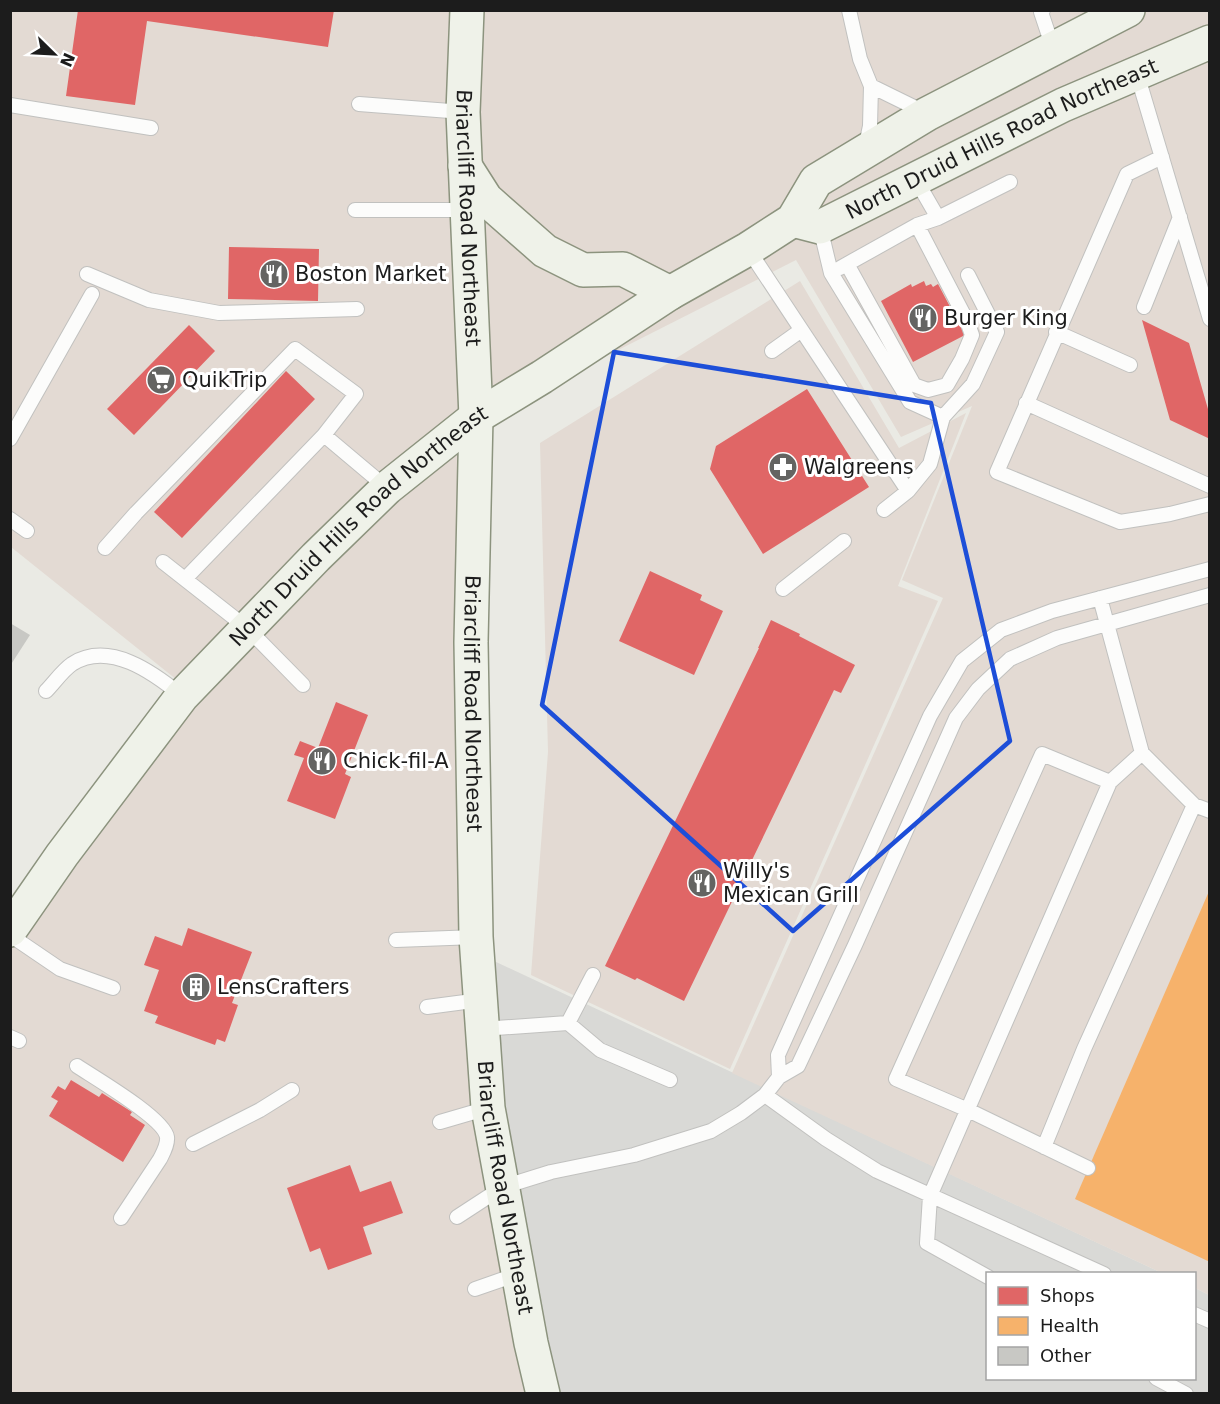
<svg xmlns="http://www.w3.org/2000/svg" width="1220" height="1404" font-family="'DejaVu Sans',sans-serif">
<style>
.residential{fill:#d9d9d6}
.commercial{fill:#e3dad3}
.shops{fill:#e06666}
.health{fill:#f6b26b}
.building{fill:#c8c8c4}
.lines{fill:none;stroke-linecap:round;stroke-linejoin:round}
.service-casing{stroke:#c1c1bf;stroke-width:16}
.secondary-casing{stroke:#8c937e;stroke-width:36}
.service{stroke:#fcfcfb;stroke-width:14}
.secondary{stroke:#eff2e9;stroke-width:33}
.marked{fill:none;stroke:#1d4ed8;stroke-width:4.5;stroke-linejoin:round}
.labels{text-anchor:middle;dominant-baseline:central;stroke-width:6;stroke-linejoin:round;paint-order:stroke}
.street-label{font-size:21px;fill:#1c1c1c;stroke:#fff}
.poi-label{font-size:21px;fill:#1c1c1c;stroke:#fff;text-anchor:start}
</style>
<rect width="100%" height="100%" fill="#eaeae4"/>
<path class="residential" d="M481,955L1162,1273L988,1274V1378H1194L1195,1288L1209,1295V1393H552Z"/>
<path class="commercial" d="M10,11H1209V1295L1195,1288L1194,1274L1162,1273L732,1073L943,598L902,580L972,406L901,437L796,260L468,426L481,955L552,1393H11V911L177,680L11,547Z
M800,281L899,448L966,413L898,586L938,601L730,1069L531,975L548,752L540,443Z"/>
<path class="shops" d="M78,10H334L328,47L147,21L135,105L66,96Z
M229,247L319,249L318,301L228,299Z
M924,281L926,286L931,284L933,287L938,284L965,335L913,362L881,301L911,284L912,287Z
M1142,320L1189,343L1210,416V439L1170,420Z
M189,325L215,351L134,435L107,409Z
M286,371L315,399L182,538L154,512Z
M807,389L869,487L763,554L710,469L716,446Z
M650,571L702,595L700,600L723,611L694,675L619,641Z
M771,620L800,634L799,636L855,665L841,693L834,690L684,1001L637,978L635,980L605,966L759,648H758Z
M336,702L368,715L345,774L351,777L335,819L287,801L304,758L294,755L300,741L318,748Z
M188,928L252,952L232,1003L238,1005L225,1042L217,1039L215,1045L155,1023L158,1016L144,1011L159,970L144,965L155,936L182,946Z
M71,1080L99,1097L102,1093L132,1112L130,1115L145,1125L123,1162L49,1116L58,1101L51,1097L58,1086L65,1090Z
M350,1165L360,1192L391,1181L403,1213L363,1227L372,1254L328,1270L320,1248L310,1252L287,1188Z"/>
<path class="health" d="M1210,889V1262L1075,1199Z"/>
<path class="building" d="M10,623L30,635L10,666Z"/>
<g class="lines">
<g class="service-casing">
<path id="service" d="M849,10L860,59L871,86L870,126L866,145
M1043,10L1041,12L1053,48
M1137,74L1210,319
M871,86L926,113
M359,104L463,112
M10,105L151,128
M1162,157L1127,174L997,472L1120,522L1170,514L1210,504
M915,178L938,218
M355,210H467
M820,227L831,273L910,402L943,417
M748,249L908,491L884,510
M847,264L914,385L928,390L947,385L962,359L972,335L967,321L917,225
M840,268L917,225L938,218L1010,182
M87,274L149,300L219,313L357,309
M1144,307L1180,217
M1056,332L1130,365
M772,351L800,331
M1026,403L1210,486
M324,435L387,488
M10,439L92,294
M908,491L930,464L943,417L973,384L997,332L968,275
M10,519L27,531
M105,548L136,513L295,349L356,394L324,435L185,579
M163,562L247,628L303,685
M783,589L844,541
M1100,598L1142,753L1194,805L1210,811
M46,691C54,683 62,671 72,664C109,640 154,673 182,696
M10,935L60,969L113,988
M396,940L476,937
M427,1007L480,1000
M568,1023L600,1050L670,1080
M482,1029L568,1023L593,975
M10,1037L19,1041
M77,1066C95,1078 164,1118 167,1137C168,1145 163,1153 160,1159L121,1218
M779,1077L778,1055L930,716L962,661L1001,630L1052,611L1210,569
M765,1095L826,1139L877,1171L1104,1274
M440,1122L488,1108
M193,1144L260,1110L292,1090
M1044,1147L1084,1049L1194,805
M1088,1168L968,1110L896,1079L1042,754L1110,782
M457,1217L503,1187L551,1172L634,1155L711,1131L741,1113L765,1095L779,1077L798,1066L855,945L956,718L978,689L1010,659L1057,638L1210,595
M988,1277L927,1243L930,1196L1110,782L1142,753
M475,1289L518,1274
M1194,1314L1210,1321
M1156,1378L1186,1394"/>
</g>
<g class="secondary-casing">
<g id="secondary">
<path id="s1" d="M467,10L463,112L476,417L471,642L476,937L488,1108L531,1343L543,1394"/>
<path d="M465,166L486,199L545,251L583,270L623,269L670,293"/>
<path id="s2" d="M793,220L820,227L1063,105L1210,42"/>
<path id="s3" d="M10,930L62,855L182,696L316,557L387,488L476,417L542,377L670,293L748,249L793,220L816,181L927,114L1128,10"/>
</g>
</g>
<use href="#service" class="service"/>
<use href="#secondary" class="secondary"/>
</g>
<path class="marked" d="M614,352L931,403L1010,741L793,931L542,705Z"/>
<defs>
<g id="restaurant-disc" transform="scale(1.5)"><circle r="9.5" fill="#646462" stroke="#fff"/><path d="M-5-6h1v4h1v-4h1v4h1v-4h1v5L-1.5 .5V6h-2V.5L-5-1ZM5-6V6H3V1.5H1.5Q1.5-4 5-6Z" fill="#fff"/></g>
<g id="supermarket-disc" transform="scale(1.5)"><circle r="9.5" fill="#646462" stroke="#fff"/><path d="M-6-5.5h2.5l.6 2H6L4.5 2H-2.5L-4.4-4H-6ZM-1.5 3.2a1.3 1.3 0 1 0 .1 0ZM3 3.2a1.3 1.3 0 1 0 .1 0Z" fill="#fff"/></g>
<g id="pharmacy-disc" transform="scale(1.5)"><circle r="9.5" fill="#646462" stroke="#fff"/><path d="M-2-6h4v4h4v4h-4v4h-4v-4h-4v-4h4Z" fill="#fff"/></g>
<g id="building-disc" transform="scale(1.5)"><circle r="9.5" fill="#646462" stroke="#fff"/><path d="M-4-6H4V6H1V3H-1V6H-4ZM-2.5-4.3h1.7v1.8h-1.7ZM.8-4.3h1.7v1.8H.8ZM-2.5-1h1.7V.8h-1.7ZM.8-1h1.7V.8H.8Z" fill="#fff"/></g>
</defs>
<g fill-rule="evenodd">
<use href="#restaurant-disc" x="274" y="274"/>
<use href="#restaurant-disc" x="923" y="318"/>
<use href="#supermarket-disc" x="161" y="380"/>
<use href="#pharmacy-disc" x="783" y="467"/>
<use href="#restaurant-disc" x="322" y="761"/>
<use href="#restaurant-disc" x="702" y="883"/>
<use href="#building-disc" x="196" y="987"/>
</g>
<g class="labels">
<g class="street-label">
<text stroke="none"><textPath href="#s2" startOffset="230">North Druid Hills Road Northeast</textPath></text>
<text stroke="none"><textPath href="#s1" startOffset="208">Briarcliff Road Northeast</textPath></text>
<text stroke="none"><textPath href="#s3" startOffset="536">North Druid Hills Road Northeast</textPath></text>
<text stroke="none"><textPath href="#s1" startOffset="694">Briarcliff Road Northeast</textPath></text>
<text stroke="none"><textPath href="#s1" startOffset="1180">Briarcliff Road Northeast</textPath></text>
</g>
<g class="poi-label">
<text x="295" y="274">Boston Market</text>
<text x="944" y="318">Burger King</text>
<text x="182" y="380">QuikTrip</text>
<text x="804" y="467">Walgreens</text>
<text x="343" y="761">Chick-fil-A</text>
<text x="723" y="871">Willy's<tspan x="723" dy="24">Mexican Grill</tspan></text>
<text x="217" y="987">LensCrafters</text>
</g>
</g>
<rect width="1220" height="1404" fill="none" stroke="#1c1c1c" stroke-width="24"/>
<rect x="986" y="1272" width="210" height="108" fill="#ffffff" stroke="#a4a4a4" stroke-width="1.5"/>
<rect x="998" y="1287" width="30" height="18" fill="#e06666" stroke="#a4a4a4" stroke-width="1.5"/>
<text x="1040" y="1302" font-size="18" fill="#1c1c1c">Shops</text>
<rect x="998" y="1317" width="30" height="18" fill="#f6b26b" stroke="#a4a4a4" stroke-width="1.5"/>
<text x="1040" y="1332" font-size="18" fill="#1c1c1c">Health</text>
<rect x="998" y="1347" width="30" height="18" fill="#c8c8c4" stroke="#a4a4a4" stroke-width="1.5"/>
<text x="1040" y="1362" font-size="18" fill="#1c1c1c">Other</text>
<g transform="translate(54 54) rotate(114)" stroke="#ffffff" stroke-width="4.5" paint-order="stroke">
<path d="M0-4.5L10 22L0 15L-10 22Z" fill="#1c1c1c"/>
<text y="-9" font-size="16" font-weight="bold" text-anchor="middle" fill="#1c1c1c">N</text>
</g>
</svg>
